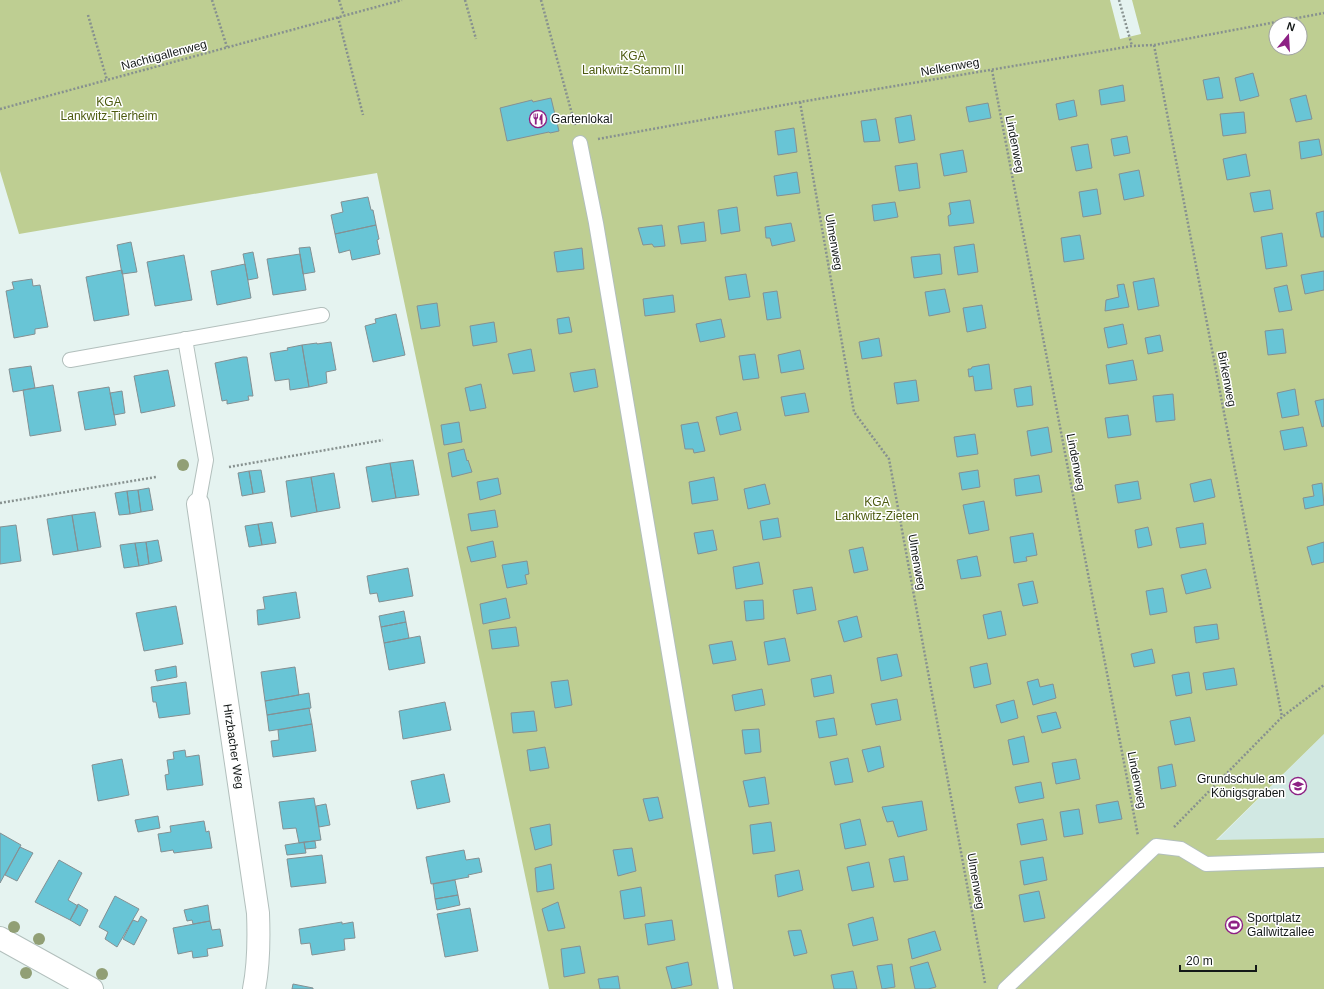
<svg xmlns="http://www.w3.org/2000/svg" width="1324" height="989" font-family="Helvetica,sans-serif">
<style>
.built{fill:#d1e8e3}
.green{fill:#bece92;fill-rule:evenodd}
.building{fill:#68c5d6;stroke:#849093}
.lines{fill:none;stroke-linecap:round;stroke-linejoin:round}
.lane-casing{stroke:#b2bfbc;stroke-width:16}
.street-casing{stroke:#b2bfbc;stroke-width:24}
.path{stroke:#87918f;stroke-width:2.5;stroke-dasharray:2 2;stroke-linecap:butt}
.lane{stroke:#fff;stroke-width:14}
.street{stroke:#fff;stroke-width:22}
.tree{fill:#919f75}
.labels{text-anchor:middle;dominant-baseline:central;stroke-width:3;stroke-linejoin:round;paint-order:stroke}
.street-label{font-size:12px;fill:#131817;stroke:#fff}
.park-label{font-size:12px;fill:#4d5b10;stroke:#fff}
.poi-label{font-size:12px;fill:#131817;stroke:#fff;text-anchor:start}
</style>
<rect width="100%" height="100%" fill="#e5f3f0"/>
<path class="built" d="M1324,734V838L1216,841Z"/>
<path class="green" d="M0,0H1110L1120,39L1141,34L1132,0H1324V734L1216,840L1324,838V989H549L377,173L19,234L0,171ZM1276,24H1300V48H1276Z"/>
<path class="building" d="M1253,73L1259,96L1240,101L1235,78Z
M1219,77L1223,98L1207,100L1203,80Z
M1123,85L1125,101L1101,105L1099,90Z
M1306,95L1312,119L1296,122L1290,99Z
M551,98L559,131L550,133L549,132L507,141L500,108L532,100L533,102Z
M1074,100L1077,116L1059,120L1056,104Z
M988,103L991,118L969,122L966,107Z
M1244,112L1246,133L1223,136L1220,114Z
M911,115L915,140L899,143L895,118Z
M876,119L880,141L864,142L861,121Z
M794,128L797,152L778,155L775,131Z
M1127,136L1130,153L1114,156L1111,139Z
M1319,139L1322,155L1301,159L1299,142Z
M1088,144L1092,168L1076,171L1071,147Z
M963,150L967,172L944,176L940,154Z
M1246,154L1250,176L1227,180L1223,159Z
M917,163L920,188L899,191L895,166Z
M1139,170L1144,196L1124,200L1119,174Z
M797,172L800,193L777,196L774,176Z
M1097,189L1101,214L1083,217L1079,192Z
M1270,190L1273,209L1254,212L1250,193Z
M368,197L371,210H373L376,225L335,234L331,215L343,212L341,202Z
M970,200L974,223L949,226L948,216L951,214L949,203Z
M895,202L898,217L874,221L872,205Z
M737,207L740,231L721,234L718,210Z
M1324,211V237H1321L1316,213Z
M704,222L706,241L681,244L678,226Z
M791,223L795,241L772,246L770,238H766L765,227Z
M376,225L379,239L377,240L380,254L352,260L350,250L339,253L335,234Z
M662,225L665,246L654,247L652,244L643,245L638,228Z
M1282,233L1287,266L1266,269L1261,237Z
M1080,235L1084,259L1064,262L1061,238Z
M131,242L137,272L122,274L117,245Z
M974,244L978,272L958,275L954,247Z
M310,247L315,272L303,274L299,248Z
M582,248L584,269L557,272L554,252Z
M253,252L258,278L248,280L243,254Z
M300,254L306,290L273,295L267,259Z
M940,254L942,274L914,278L911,257Z
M184,255L192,300L155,306L147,262Z
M245,264L251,298L217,305L211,271Z
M122,270L129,315L94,321L86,277Z
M1324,271V290L1305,294L1301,275Z
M746,274L750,297L729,300L725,277Z
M1154,278L1159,306L1138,310L1133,282Z
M32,279L33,286L40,285L48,327L35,329V334L14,338L6,291L14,289L12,282Z
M1124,284L1129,307L1105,311L1106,300L1119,297L1117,285Z
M1287,285L1292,310L1279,312L1274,288Z
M945,289L950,312L929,316L925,292Z
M777,291L781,318L767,320L763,293Z
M673,295L675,312L645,316L643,299Z
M437,303L440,326L421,329L417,306Z
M982,305L986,328L967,332L963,308Z
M396,314L405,355L373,362L365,326L376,323L375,319Z
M569,317L572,332L559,334L557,319Z
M721,319L725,337L700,342L696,324Z
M494,322L497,342L473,346L470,326Z
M1123,324L1127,344L1108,348L1104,328Z
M1283,329L1286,353L1268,355L1265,331Z
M1160,335L1163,351L1148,354L1145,338Z
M879,338L882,356L862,359L859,342Z
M331,342L336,370L326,372L327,383L309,387L302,345L317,343V344Z
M302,345L309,387L290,390L289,379L275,381L270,353L288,350L287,348Z
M531,349L535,371L513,374L508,354Z
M800,350L804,369L781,373L778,355Z
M755,354L759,378L743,380L739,356Z
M243,357H247L253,396H248L249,400L227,404V400L222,401L215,363Z
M1133,360L1137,380L1109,384L1106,365Z
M989,364L992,389L975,391L973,376L969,377L968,369H971L972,367Z
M31,366L35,388L13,392L9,369Z
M595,369L598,387L574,392L570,373Z
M168,370L175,406L141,413L134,376Z
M916,380L919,401L897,404L894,383Z
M481,384L486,408L470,411L465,388Z
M53,385L61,431L30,436L23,390Z
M1031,386L1033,405L1017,407L1014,389Z
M109,387L116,425L85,430L78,392Z
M1295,389L1299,415L1282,418L1277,393Z
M122,391L125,413L114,415L110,393Z
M805,393L809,412L785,416L781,397Z
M1173,394L1175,420L1156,422L1153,396Z
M1324,399V426L1322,427L1315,401Z
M737,412L741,430L720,435L716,417Z
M1128,415L1131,435L1108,438L1105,418Z
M459,422L462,442L444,445L441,425Z
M698,422L705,451L694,453L693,449H685L681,425Z
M1048,427L1052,452L1031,456L1027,431Z
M1303,427L1307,446L1284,450L1280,431Z
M975,434L978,454L957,457L954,437Z
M464,449L467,461L468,460L472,472L452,477L448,453Z
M413,460L419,495L396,498L390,463Z
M390,463L396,498L372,502L366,467Z
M261,470L265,492L253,494L249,471Z
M978,470L980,487L962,490L959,473Z
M249,471L253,494L242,496L238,473Z
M334,473L340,508L317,512L311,477Z
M1039,475L1042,492L1016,496L1014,479Z
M311,477L317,512L291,517L286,481Z
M714,477L718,500L692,504L689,482Z
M498,478L501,494L480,500L477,482Z
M1211,479L1215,497L1194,502L1190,484Z
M1138,481L1141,499L1118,503L1115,485Z
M1322,483L1324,505L1305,509L1303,498L1314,496L1312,485Z
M765,484L770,504L748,509L744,489Z
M149,488L153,510L141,512L138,490Z
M138,490L141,512L130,514L127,491Z
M127,491L130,514L119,515L115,493Z
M984,501L989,530L969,534L963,505Z
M495,510L498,527L471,531L468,514Z
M95,512L101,547L78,551L72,515Z
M72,515L78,551L53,555L47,519Z
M778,518L781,537L763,540L760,521Z
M272,522L276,543L262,545L258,524Z
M1203,523L1206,544L1180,548L1176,528Z
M258,524L262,545L249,547L245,526Z
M16,525L21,561L0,564V527Z
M1148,527L1152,545L1138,548L1135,530Z
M713,530L717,550L698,554L694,533Z
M1033,533L1037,555L1026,557L1027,561L1014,563L1010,537Z
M158,540L162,561L149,564L146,542Z
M493,541L496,557L471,562L467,547Z
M146,542L149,564L139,566L135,543Z
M1324,542V562L1312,565L1307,547Z
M135,543L139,566L124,568L120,545Z
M863,547L868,570L854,573L849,550Z
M977,556L981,576L961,579L957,560Z
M527,561L529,574L525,575L527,584L507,588L502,565Z
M759,562L763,584L736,589L733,567Z
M408,568L413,596L379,602L377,593L370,594L367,576Z
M1206,569L1211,588L1186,594L1181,575Z
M1033,581L1038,603L1023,606L1018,584Z
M812,587L816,610L797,614L793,590Z
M1163,588L1167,612L1150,615L1146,591Z
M296,592L300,618L258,625L257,610L265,609L263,597Z
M506,598L510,618L483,624L480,604Z
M763,600L764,619L746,621L744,601Z
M176,606L183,644L144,651L136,613Z
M404,611L406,622L381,627L379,616Z
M1001,611L1006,635L988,639L983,615Z
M857,616L862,637L844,642L838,621Z
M406,622L409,638L384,643L381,627Z
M1217,624L1219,639L1196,643L1194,627Z
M516,627L519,646L492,649L489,630Z
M420,636L425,663L389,670L384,643Z
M785,638L790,661L768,665L764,642Z
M732,641L736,660L713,664L709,645Z
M1152,649L1155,663L1134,667L1131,654Z
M897,654L902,676L881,681L877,658Z
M987,663L991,684L974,688L970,667Z
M176,666L177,677L157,681L155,670Z
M295,667L299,695L265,701L261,672Z
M1234,668L1237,685L1206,690L1203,673Z
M1189,672L1192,693L1176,696L1172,675Z
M831,675L834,693L814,697L811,679Z
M1038,679L1040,687L1053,684L1056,698L1033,705L1027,682Z
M568,680L572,705L555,708L551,682Z
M186,682L190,714L159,718L156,702H153L151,687Z
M762,689L765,705L735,711L732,695Z
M309,693L311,708L267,715L265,701Z
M897,699L901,720L876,725L871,704Z
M1014,700L1018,718L1001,723L996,705Z
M445,702L451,730L403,739L399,711Z
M309,708L312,724L269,731L267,715Z
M534,711L537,731L513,733L511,713Z
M1056,712L1061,728L1042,733L1037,716Z
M1190,717L1195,741L1175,745L1170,721Z
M834,718L837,735L819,738L816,721Z
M312,724L316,751L273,757L271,741L279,740L278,730Z
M759,729L761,752L745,754L742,730Z
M1024,736L1029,762L1013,765L1008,740Z
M880,746L884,767L868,772L862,750Z
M545,747L549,768L530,771L527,750Z
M185,750L186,757L199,755L203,785L167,790L165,775L169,774L167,760L174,759L173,752Z
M848,758L853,782L835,785L830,762Z
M122,759L129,795L98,801L92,765Z
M1076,759L1080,779L1056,784L1052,763Z
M1172,764L1176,786L1161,789L1158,767Z
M444,774L450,802L417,809L411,781Z
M765,777L769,804L749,807L743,781Z
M1041,782L1044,798L1019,803L1015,787Z
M658,797L663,818L649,821L643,799Z
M314,798L321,840L299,843L296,828L283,829L279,802Z
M922,801L927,830L898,837L893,821L887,822L882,807Z
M1118,801L1122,819L1099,823L1096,805Z
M326,804L330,825L319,827L316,806Z
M1079,809L1083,834L1064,837L1060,812Z
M158,816L160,828L138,832L135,820Z
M860,819L866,845L845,849L840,824Z
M1043,819L1047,840L1021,845L1017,824Z
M204,821L206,832L209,831L212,848L174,853L173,850L161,852L158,834L171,832L170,826Z
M771,822L775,851L753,854L750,825Z
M550,824L552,845L535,850L530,828Z
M0,833L21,845L0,883Z
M315,841L316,848L305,849L304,842Z
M304,842L306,853L287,855L285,845Z
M20,847L33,853L17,881L5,875Z
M632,848L636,871L618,876L613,850Z
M464,850L466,860L479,858L482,872L468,875L469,877L431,884L426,857Z
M322,855L326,883L291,887L287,859Z
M904,856L908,880L894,882L889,859Z
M1043,857L1047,880L1024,885L1020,861Z
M59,860L82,873L68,900L78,906L70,920L35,902Z
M869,862L874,887L852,891L847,867Z
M551,864L554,889L537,892L535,868Z
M799,870L803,890L778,897L775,875Z
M455,880L458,895L435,899L433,884Z
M641,887L645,916L624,919L620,891Z
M1039,891L1045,918L1024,922L1019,895Z
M458,895L460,905L437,910L435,899Z
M115,896L139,909L117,947L105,939L108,932L99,927Z
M558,902L565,928L548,931L542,909Z
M78,904L88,910L80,926L70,920Z
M208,905L210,921L193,924L192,920L187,921L184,910Z
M470,908L478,951L445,957L437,914Z
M141,916L147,920L134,945L123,939L133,920L138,922Z
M873,917L878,940L853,946L848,924Z
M672,920L675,940L648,945L645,924Z
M210,921L212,930L220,929L223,946L207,949L208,956L193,958L192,951L178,954L173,928Z
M342,922V924L353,922L355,938L344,939L345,950L312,955L310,943L301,944L299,929Z
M801,930L807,953L794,956L788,931Z
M935,931L941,950L912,959L908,939Z
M580,946L585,973L564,977L561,949Z
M688,962L692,985L672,989L666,967Z
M928,962L936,987L928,989H915L910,967Z
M892,964L895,987L882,989L877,966Z
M853,971L857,989H834L831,975Z
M618,976L620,989H600L598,979Z
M293,984L313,988V989H292Z"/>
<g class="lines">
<g class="lane-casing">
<path id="lane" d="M580,143L596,223L726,989
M185,339L206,460L198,504
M70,360L322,315
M1005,989L1156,846L1181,849L1206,864L1324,860"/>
</g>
<g class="street-casing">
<g id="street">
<path id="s1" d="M198,504L258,913C259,938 259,964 254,989"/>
<path d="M0,938L92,989"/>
</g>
</g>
<path class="path" d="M212,0L227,47
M339,0L344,16
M465,0L476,39
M541,0L575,125
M1119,0L1132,46
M88,15L107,80
M338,17L363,115
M1154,45L1282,717
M992,70L1138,836
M800,102L854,412L889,459L985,983
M0,109L402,0
M598,139L800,102L1132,46L1154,45L1324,13
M229,467L383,440
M0,503L156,477
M1174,827L1282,717L1324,685"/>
<use href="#lane" class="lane"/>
<use href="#street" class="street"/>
</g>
<g class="tree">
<circle cx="183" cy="465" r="6"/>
<circle cx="14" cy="927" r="6"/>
<circle cx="39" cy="939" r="6"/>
<circle cx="26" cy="973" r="6"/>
<circle cx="102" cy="974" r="6"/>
</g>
<defs>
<g id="restaurant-ring" transform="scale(0.9)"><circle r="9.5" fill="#fff" stroke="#8d2184" stroke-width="1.5"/><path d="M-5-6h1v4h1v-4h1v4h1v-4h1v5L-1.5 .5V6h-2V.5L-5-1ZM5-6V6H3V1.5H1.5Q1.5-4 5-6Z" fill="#8d2184"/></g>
<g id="school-ring" transform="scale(0.9)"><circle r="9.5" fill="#fff" stroke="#8d2184" stroke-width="1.5"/><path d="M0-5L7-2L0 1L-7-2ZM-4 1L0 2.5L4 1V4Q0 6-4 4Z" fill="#8d2184"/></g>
<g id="stadium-ring" transform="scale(0.9)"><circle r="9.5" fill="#fff" stroke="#8d2184" stroke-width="1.5"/><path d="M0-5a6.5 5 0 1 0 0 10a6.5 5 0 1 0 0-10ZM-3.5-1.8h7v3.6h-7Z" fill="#8d2184"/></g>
</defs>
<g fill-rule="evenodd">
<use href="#restaurant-ring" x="538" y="119"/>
<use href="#school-ring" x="1298" y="786"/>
<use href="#stadium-ring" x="1234" y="925"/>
</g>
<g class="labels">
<g class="street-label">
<text transform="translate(164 55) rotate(-15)">Nachtigallenweg</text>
<text transform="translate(950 67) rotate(-10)">Nelkenweg</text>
<text transform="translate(1015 144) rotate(79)">Lindenweg</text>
<text transform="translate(834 242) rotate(80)">Ulmenweg</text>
<text transform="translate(1227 379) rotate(79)">Birkenweg</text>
<text transform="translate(1076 462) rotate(79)">Lindenweg</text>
<text transform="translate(917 562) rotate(80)">Ulmenweg</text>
<text stroke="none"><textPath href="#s1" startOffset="245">Hirzbacher Weg</textPath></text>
<text transform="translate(1137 780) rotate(79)">Lindenweg</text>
<text transform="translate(976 881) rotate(80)">Ulmenweg</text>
</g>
<g class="park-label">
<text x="633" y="56">KGA<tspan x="633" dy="14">Lankwitz-Stamm III</tspan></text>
<text x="109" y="102">KGA<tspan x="109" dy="14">Lankwitz-Tierheim</tspan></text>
<text x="877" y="502">KGA<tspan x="877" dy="14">Lankwitz-Zieten</tspan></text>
</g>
<g class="poi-label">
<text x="551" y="119">Gartenlokal</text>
<text x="1285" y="779" text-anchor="end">Grundschule am<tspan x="1285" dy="14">Königsgraben</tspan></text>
<text x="1247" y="918">Sportplatz<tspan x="1247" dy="14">Gallwitzallee</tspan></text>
</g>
</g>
<g transform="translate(1288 36) rotate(18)"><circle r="19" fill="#ffffff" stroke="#a1a3a2"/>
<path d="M0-3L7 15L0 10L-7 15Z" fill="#8d2184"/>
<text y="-6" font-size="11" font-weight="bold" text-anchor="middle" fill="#131817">N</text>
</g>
<path d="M1180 965v6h76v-6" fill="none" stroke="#131817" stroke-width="2"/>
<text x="1186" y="965" font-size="12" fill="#131817" stroke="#ffffff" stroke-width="3" paint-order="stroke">20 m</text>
</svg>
